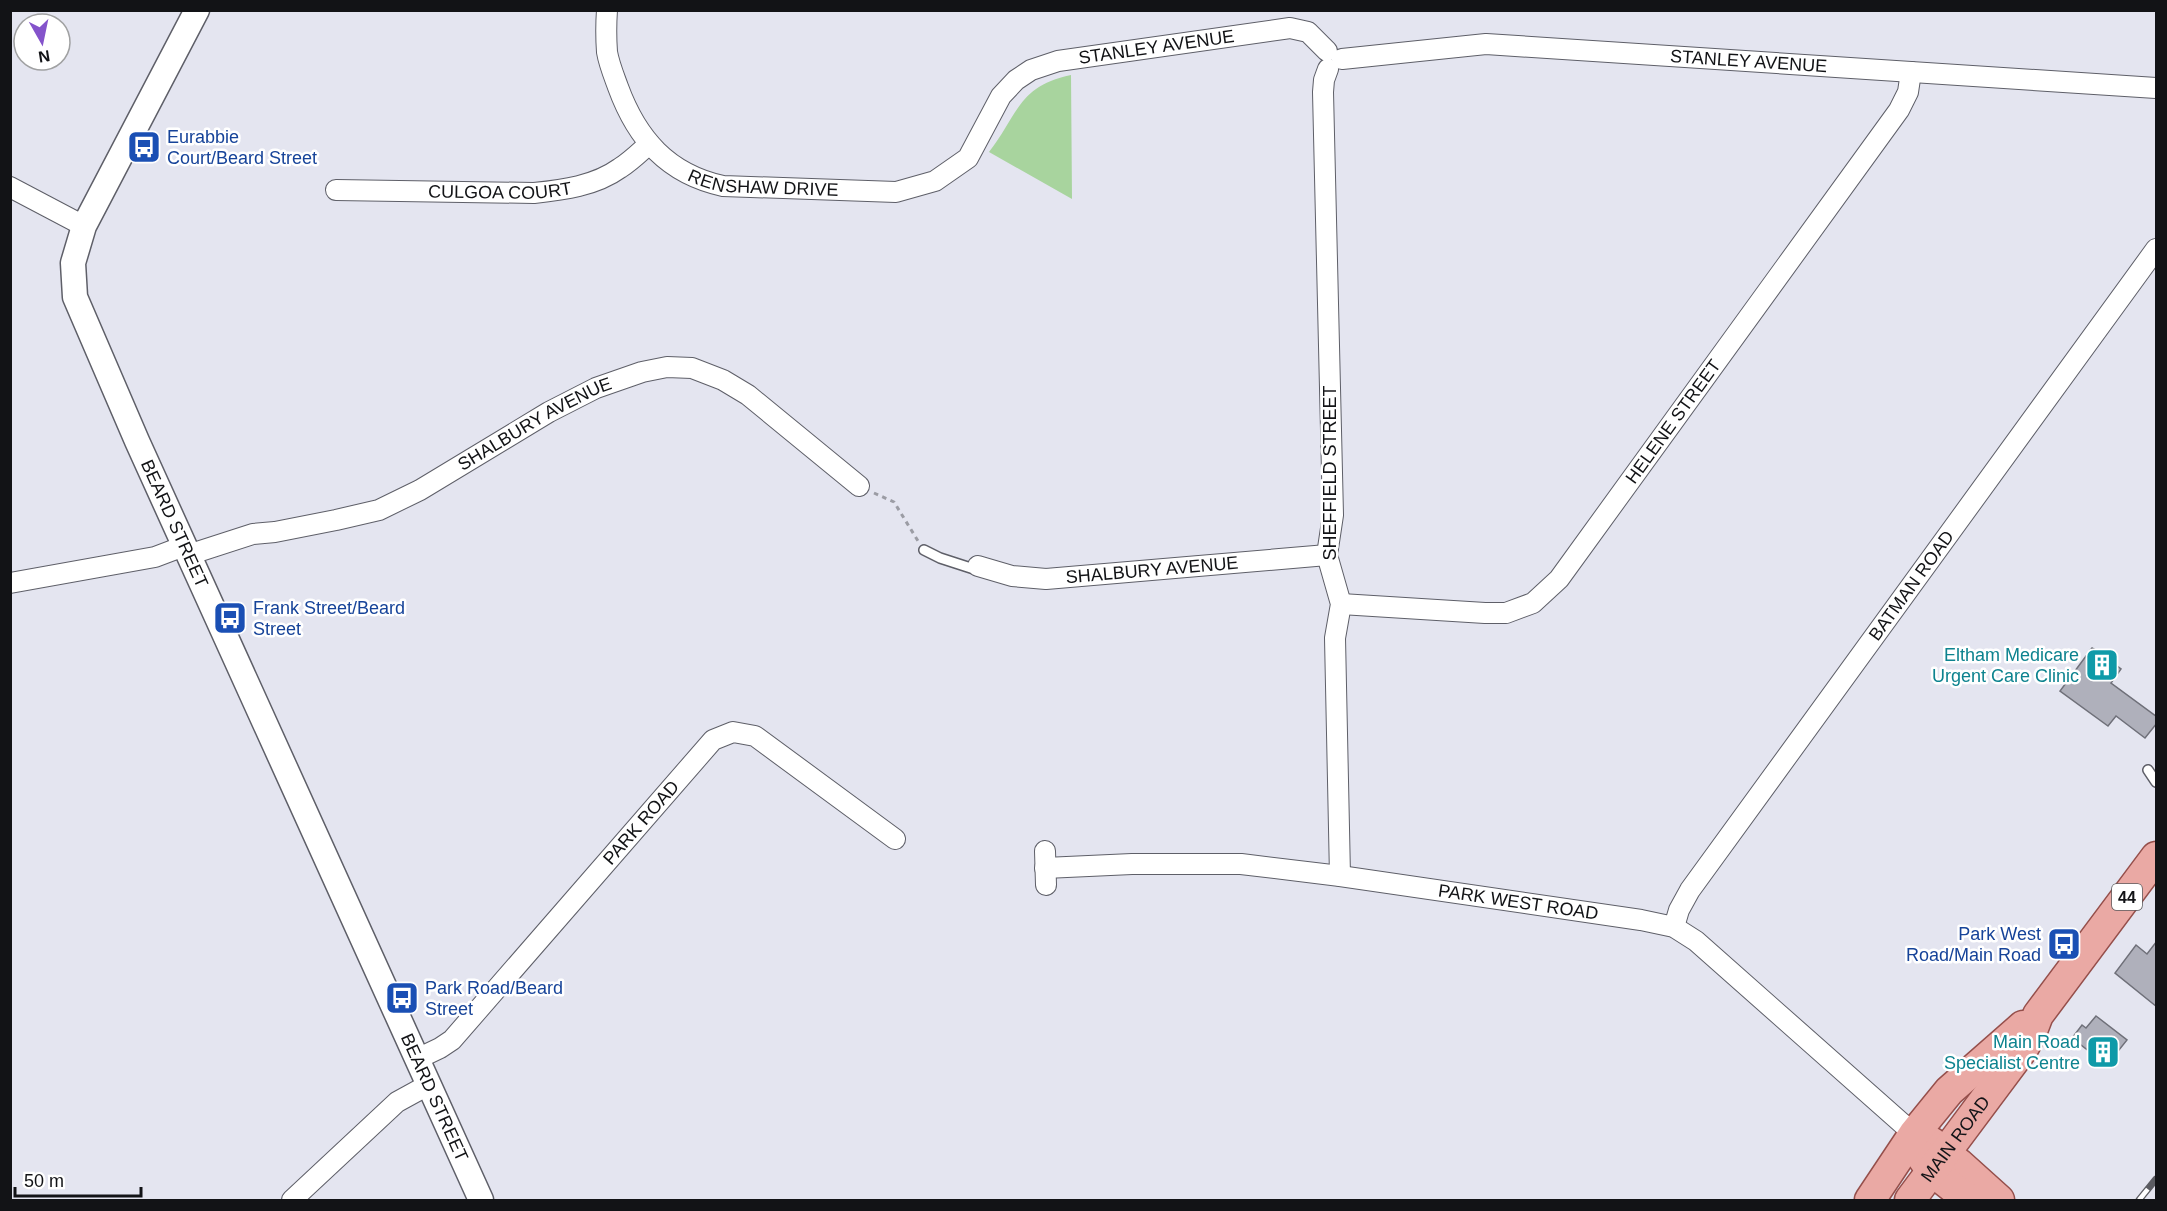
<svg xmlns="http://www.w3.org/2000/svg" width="2167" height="1211" font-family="Helvetica,sans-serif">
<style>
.green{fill:#a8d49e}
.building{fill:#afb0bb;stroke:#6f7079;stroke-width:1.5}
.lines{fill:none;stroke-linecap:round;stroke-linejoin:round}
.service-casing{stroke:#5e5f68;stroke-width:12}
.minor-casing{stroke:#5e5f68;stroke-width:22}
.tertiary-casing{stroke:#5e5f68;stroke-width:27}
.primary-casing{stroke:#954f4b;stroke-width:33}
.path{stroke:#9b9ca4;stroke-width:3;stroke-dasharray:4.5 4.5;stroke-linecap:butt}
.service{stroke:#fff;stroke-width:9}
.minor{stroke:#fff;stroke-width:20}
.tertiary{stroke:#fff;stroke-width:24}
.primary{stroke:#eaa9a4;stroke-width:30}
.rail-casing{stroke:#5b5c62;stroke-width:7}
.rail{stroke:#fff;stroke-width:4.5;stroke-dasharray:14;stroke-linecap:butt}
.labels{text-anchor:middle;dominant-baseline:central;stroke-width:5;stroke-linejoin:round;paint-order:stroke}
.shield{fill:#fff;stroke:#595a5c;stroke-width:1.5}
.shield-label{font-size:16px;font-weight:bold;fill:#121316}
.street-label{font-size:18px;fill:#121316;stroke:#fff}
.transit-label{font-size:18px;fill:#164399;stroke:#fff;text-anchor:start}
.culture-label{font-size:18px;fill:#0d838f;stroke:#fff;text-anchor:end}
</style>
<rect width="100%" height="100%" fill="#e4e5f0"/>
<path class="green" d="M1071,75L1072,199L989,152C1018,115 1018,86 1071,75Z"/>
<path class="building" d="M2092,648L2113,660L2112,662L2121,669L2111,683L2157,717V723L2145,738L2116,716L2108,726L2060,691Z
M2157,941V1007L2115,973L2136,945L2147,954Z
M2096,1016L2127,1040L2107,1065L2072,1038L2082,1025L2086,1028Z"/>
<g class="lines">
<g class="service-casing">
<path id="service" d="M924,550L940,558L977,570
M2148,770L2156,782"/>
</g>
<g class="minor-casing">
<g id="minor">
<path id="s1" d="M607,10C606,24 606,38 607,52C609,64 614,76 618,87C637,139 668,174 723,186L896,192L935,181L968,158L1001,96L1016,80L1031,70L1058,61L1290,28L1308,32L1327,51"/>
<path id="s2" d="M1342,59L1486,44L2156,88"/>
<path d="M1328,69L1324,80L1323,92L1333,515L1327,555L1341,604L1335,638L1340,876"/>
<path d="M10,187L84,226"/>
<path id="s3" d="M336,190L534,193C563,190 595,186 620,168C631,161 640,152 649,144"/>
<path id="s4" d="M188,555L253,534L275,532L336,520L379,510L420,490L549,412L596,388L642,372L667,367L692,368L723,380L748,395L859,486"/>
<path id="s5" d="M978,566L1012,576L1046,579L1327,555"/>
<path d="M10,583L155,557L184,546"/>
<path id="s6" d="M1341,604L1485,613H1506L1533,603L1559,579L1899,110L1908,92L1911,72"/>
<path d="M1045,851L1046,885"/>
<path id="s7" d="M1045,868L1132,864H1241L1340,876L1641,920L1674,927L1696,941L1914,1134"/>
<path id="s8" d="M1674,927L1679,910L1690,890L2156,249"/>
<path id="s9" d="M417,1059L440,1048L452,1040L713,740L733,732L755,736L895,839"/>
<path d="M292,1200L397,1102L428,1085"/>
</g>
</g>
<g class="tertiary-casing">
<g id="tertiary">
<path id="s10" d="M197,10L84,226L73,263L75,297L137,441L481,1200"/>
</g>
</g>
<g class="primary-casing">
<g id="primary">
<path d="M1931,1142L1959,1164L1999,1200"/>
<path d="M1920,1154L1931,1170L1969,1200"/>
<path d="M1870,1200L1914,1134L1949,1091L2023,1026"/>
<path id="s11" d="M1910,1200L2022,1050L2030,1036L2038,1015L2156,857"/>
</g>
</g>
<path class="path" d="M874,493L894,502L918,541"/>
<use href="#service" class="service"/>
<use href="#minor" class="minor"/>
<use href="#tertiary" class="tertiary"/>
<use href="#primary" class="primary"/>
<g class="rail-casing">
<path id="rail" d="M2139,1200L2156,1179"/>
</g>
<use href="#rail" class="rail"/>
</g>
<defs>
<g id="bus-square" transform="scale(1.725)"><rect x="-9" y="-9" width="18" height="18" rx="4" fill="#1a4fb4" stroke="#fff"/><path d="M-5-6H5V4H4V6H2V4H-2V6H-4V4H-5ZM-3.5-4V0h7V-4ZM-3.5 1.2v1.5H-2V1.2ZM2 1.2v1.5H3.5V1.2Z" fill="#fff"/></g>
<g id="building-square" transform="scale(1.725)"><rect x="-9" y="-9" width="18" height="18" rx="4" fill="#0f9aa8" stroke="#fff"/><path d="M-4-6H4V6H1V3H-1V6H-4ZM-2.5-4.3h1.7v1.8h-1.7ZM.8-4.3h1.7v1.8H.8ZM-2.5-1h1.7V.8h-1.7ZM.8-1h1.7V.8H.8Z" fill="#fff"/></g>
</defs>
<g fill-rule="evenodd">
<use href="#bus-square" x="144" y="147"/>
<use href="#bus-square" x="230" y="618"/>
<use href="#building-square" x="2102" y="665"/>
<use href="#bus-square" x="2064" y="944"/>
<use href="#bus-square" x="402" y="998"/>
<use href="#building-square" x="2103" y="1052"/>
</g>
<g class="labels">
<rect class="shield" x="2112" y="884" width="30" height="26" rx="4.5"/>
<g class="shield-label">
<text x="2127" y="897">44</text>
</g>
<g class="street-label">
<text stroke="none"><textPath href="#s1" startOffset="722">STANLEY AVENUE</textPath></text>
<text stroke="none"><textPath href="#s2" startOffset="408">STANLEY AVENUE</textPath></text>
<text stroke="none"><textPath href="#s1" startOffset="270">RENSHAW DRIVE</textPath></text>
<text stroke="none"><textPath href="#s3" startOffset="164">CULGOA COURT</textPath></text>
<text stroke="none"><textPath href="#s6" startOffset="424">HELENE STREET</textPath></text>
<text stroke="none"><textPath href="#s4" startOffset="375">SHALBURY AVENUE</textPath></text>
<text transform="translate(1330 473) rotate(-90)">SHEFFIELD STREET</text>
<text stroke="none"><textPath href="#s10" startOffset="564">BEARD STREET</textPath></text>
<text stroke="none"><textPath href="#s5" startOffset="176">SHALBURY AVENUE</textPath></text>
<text stroke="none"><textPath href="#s8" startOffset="417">BATMAN ROAD</textPath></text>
<text stroke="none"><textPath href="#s9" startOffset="328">PARK ROAD</textPath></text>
<text stroke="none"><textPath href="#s7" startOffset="476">PARK WEST ROAD</textPath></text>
<text stroke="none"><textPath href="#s10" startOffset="1194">BEARD STREET</textPath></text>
<text stroke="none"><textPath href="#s11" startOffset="76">MAIN ROAD</textPath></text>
</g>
<g class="transit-label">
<text x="167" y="137">Eurabbie<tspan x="167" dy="21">Court/Beard Street</tspan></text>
<text x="253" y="608">Frank Street/Beard<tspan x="253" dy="21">Street</tspan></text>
<text x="2041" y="934" text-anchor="end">Park West<tspan x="2041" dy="21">Road/Main Road</tspan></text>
<text x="425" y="988">Park Road/Beard<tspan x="425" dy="21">Street</tspan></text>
</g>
<g class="culture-label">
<text x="2079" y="655">Eltham Medicare<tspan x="2079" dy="21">Urgent Care Clinic</tspan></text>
<text x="2080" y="1042">Main Road<tspan x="2080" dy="21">Specialist Centre</tspan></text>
</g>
</g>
<rect width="2167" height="1211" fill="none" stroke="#121316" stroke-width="24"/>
<g transform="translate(42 42) rotate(171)"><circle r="28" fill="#ffffff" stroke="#a0a1a2" stroke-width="1.5"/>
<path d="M0-4.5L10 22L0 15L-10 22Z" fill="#8453cb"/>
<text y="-9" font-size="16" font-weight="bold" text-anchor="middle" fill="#121316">N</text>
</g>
<path d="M15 1187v9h126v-9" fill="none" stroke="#121316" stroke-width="3"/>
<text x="24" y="1187" font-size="18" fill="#121316" stroke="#ffffff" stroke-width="4.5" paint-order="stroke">50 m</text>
</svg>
